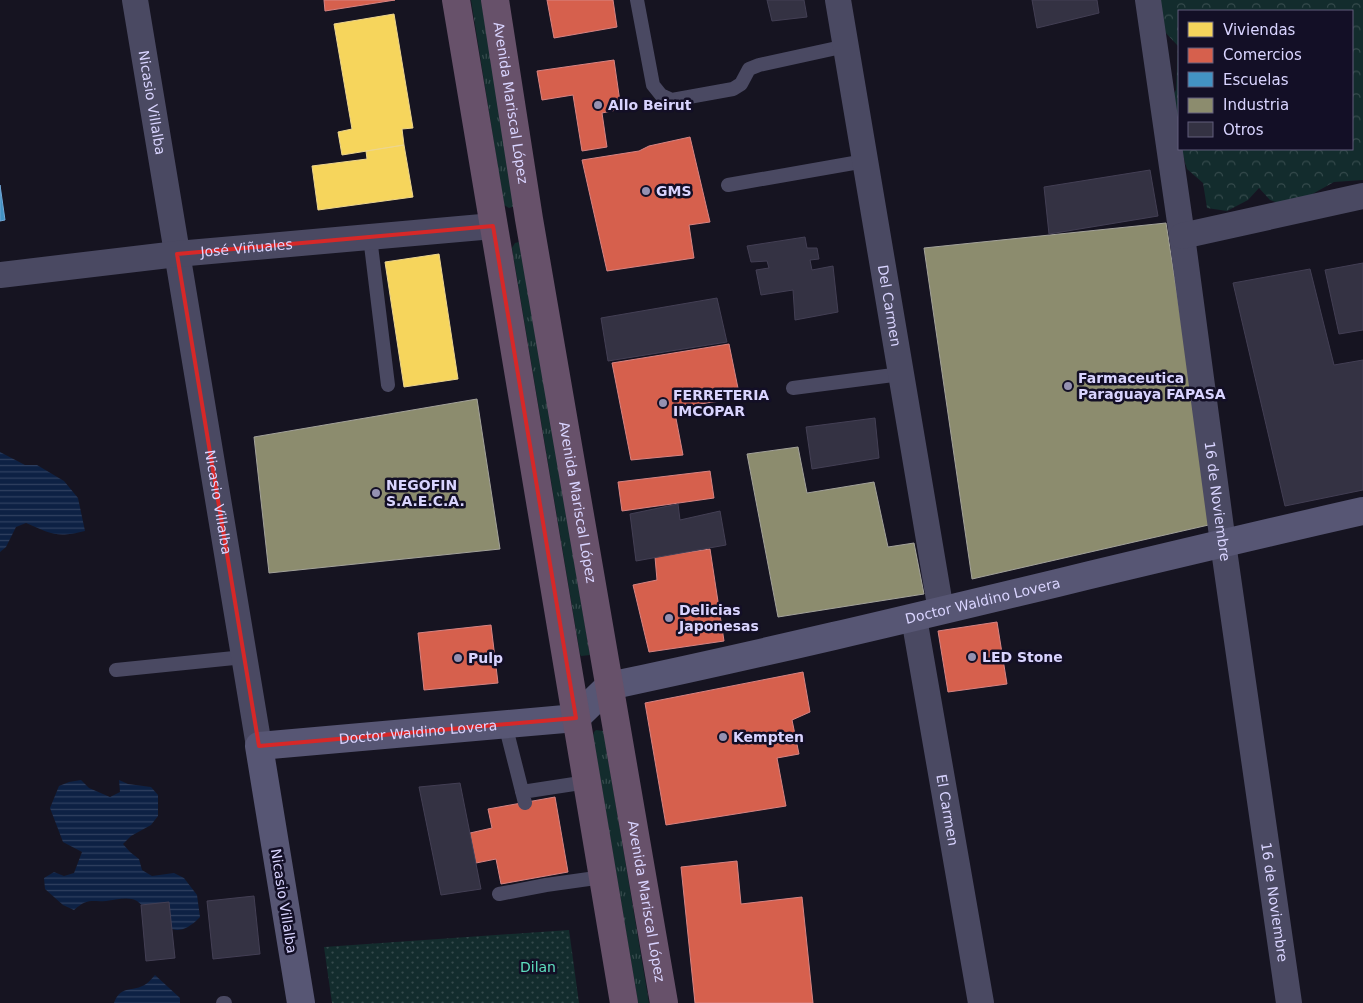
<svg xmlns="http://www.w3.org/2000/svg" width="1363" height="1003" font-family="'DejaVu Sans',sans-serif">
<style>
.grass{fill:url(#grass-tufts)}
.forest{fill:url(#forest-crowns)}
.park{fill:url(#park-dots)}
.water{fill:url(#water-rules)}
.homes{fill:#f6d55c;stroke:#edd58d}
.shops{fill:#d6604d;stroke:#d78382}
.schools{fill:#4393c3;stroke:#70a6d5}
.industry{fill:#8c8c6e;stroke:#a3a29a}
.building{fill:#343243;stroke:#433f54}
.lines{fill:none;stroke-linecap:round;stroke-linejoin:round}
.lane{stroke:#4a4962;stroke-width:14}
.street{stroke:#4a4962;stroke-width:26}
.secondary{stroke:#575674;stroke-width:28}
.highway{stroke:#67516a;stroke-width:28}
.marked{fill:none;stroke:#d62828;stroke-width:4;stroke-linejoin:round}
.poi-dot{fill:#9591b1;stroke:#130f26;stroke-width:2}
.labels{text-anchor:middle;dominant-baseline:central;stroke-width:5;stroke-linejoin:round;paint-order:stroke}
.street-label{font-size:14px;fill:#d9d4ff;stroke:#130f26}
.poi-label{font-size:14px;font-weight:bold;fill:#d9d4ff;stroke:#130f26;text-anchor:start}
.park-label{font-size:14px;fill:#5fe0c0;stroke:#130f26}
</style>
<defs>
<pattern id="grass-tufts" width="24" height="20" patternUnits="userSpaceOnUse" patternTransform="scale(1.25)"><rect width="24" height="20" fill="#132c2d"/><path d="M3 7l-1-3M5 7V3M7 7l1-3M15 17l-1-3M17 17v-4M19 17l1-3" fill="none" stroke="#354a4c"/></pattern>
<pattern id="forest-crowns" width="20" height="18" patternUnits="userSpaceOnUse" patternTransform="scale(1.25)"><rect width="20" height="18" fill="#132c2d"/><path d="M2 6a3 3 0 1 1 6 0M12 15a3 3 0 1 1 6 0" fill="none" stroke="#354a4c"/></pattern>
<pattern id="park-dots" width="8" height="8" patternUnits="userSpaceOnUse" patternTransform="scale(1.25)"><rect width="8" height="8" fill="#132c2d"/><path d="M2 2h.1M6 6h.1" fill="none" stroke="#354a4c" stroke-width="1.8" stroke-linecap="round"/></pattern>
<pattern id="water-rules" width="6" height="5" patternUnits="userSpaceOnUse" patternTransform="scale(1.25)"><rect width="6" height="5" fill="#0d2144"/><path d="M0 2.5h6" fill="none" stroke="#304060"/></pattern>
</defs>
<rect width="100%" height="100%" fill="#161421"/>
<path class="grass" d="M471,0H481L516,203L515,206L509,208L504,205Z
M519,242L521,244L590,655L581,656L580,654L512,248L515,243Z
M596,730L603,731L604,734L649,1003H638L593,736L594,732Z"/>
<path class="forest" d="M1148,0H1363V180L1334,182L1289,207L1270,200L1259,188L1248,200L1227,211L1207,208L1203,183L1187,169L1181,149H1352V11H1179V145L1164,110L1176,90L1178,46L1150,16Z"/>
<path class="park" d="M569,930L579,1003H332L324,947Z"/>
<path class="water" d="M0,452L25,465H37L64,481L78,498L85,531C57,538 51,534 26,523L16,527L6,547L0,552Z
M81,780L89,788L110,797L120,792L119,780L128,784L151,787L158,795V816L151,825L131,836L123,844L130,852L139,859L142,870L152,876L174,873L184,878L197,895L200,917C179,939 167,930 148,912C145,909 141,904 137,901C128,896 116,900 106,901C90,902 88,898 74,910L63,905L45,889L44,878L54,872L64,876L74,873L82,852L63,842L50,808L59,786L69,782Z
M155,975L180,998V1003H114C121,984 133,993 146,984C149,982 152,978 155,975Z"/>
<path class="homes" d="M394,14L413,128L402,129L404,145L342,155L338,132L352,129L334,24Z
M404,145L413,197L318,210L312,166L367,159L366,151Z
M439,254L458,379L404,387L385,262Z"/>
<path class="shops" d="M324,0H395L325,11Z
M547,0H613L617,27L554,38Z
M614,60L621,109L602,113L607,147L582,151L573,95L542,100L537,71Z
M690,137L710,222L689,225L694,258L607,271L582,160L639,151L649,146Z
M729,344L740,398L674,408L683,455L631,460L612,363Z
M710,471L714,498L622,511L618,482Z
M710,549L724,641L649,652L633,585L657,580L655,557Z
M997,622L1007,684L948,692L938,631Z
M491,625L498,683L424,690L418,633Z
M803,672L810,712L792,720L799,754L777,758L786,806L666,825L645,703Z
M555,797L568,872L501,884L496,859L476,863L470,833L492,828L488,809Z
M737,861L741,904L802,897L813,1003H695L681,867Z"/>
<path class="schools" d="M0,185L5,220L0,221Z"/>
<path class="industry" d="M1166,223L1213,524L972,579L924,248Z
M477,399L500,549L269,573L254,437Z
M798,447L807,493L874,482L888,547L914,543L924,594L778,617L747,454Z"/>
<path class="building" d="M767,0H804L807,17L772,21Z
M1032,0H1097L1099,13L1037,28Z
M1150,170L1158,216L1049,234L1044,187Z
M805,237L807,248H817L819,259L810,260L812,270L833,266L838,312L795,320L793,290L761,295L756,270L769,268L767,261L751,262L747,246Z
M1363,263V330L1339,334L1325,270Z
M1310,269L1334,365L1363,360V490L1285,506L1233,283Z
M717,298L727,342L608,361L601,318Z
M875,418L879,458L812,469L806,427Z
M678,504L680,520L720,511L726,545L636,561L630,514Z
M460,783L481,889L441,895L419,787Z
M254,896L260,954L213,959L207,901Z
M169,902L175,958L146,961L141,905Z"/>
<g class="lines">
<path class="lane" d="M637,0L653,85L661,95L672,100L733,89L741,84L749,69L759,65L846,46
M728,185L865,161
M370,237L388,385
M793,388L901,374
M116,670L244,657
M505,724L525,803
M522,792L587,782
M499,894L546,885L603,877
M223,1003H225"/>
<g class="street">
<path id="s1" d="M135,0L259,746"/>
<path id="s2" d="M838,0L941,611"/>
<path id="s3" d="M1148,0L1182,236L1223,543L1289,1003"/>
<path d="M1182,236L1363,196"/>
<path id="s4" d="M0,275L177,254L493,226"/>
<path id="s5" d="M914,618L981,1003"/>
</g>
<path class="secondary" id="s6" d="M301,1003L259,746L576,718L609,686C861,633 1111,568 1363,511"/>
<g class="highway">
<path d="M456,0L624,1003"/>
<path id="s7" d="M495,0L529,219L664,1003"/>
</g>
</g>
<path class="marked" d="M493,226L576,718L259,746L177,254Z"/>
<g class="poi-dot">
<circle cx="598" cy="105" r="5"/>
<circle cx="646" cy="191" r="5"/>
<circle cx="1068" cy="386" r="5"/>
<circle cx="663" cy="403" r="5"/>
<circle cx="376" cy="493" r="5"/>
<circle cx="669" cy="618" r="5"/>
<circle cx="972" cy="657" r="5"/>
<circle cx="458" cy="658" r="5"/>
<circle cx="723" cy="737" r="5"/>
</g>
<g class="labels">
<g class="street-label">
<text stroke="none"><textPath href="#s1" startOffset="104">Nicasio Villalba</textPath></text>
<text stroke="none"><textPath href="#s7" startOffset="104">Avenida Mariscal López</textPath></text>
<text stroke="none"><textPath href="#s4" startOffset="248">José Viñuales</textPath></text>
<text stroke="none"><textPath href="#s2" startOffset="310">Del Carmen</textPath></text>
<text stroke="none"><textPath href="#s1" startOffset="509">Nicasio Villalba</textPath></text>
<text stroke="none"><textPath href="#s7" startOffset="509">Avenida Mariscal López</textPath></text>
<text stroke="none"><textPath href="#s3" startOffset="506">16 de Noviembre</textPath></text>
<text stroke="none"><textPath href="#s6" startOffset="1008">Doctor Waldino Lovera</textPath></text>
<text stroke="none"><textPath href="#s6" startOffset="420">Doctor Waldino Lovera</textPath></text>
<text stroke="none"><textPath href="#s5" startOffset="195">El Carmen</textPath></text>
<text transform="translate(284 901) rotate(81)">Nicasio Villalba</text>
<text stroke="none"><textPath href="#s7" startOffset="914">Avenida Mariscal López</textPath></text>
<text stroke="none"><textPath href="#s3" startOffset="911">16 de Noviembre</textPath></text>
</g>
<g class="poi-label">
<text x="608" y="105">Allo Beirut</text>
<text x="656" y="191">GMS</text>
<text x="1078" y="378">Farmaceutica<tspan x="1078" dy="16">Paraguaya FAPASA</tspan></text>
<text x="673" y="395">FERRETERIA<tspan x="673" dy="16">IMCOPAR</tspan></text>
<text x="386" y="485">NEGOFIN<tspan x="386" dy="16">S.A.E.C.A.</tspan></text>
<text x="679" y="610">Delicias<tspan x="679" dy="16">Japonesas</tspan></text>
<text x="982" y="657">LED Stone</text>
<text x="468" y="658">Pulp</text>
<text x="733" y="737">Kempten</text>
</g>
<g class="park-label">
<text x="538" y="967">Dilan</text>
</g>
</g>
<rect x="1178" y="10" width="175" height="140" fill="#130f26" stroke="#625e7d"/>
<rect x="1188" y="22" width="25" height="15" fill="#f6d55c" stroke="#625e7d"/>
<text x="1223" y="35" font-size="15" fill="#d9d4ff">Viviendas</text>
<rect x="1188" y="48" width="25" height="15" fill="#d6604d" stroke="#625e7d"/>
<text x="1223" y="60" font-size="15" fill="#d9d4ff">Comercios</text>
<rect x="1188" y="72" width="25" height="15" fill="#4393c3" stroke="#625e7d"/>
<text x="1223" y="85" font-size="15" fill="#d9d4ff">Escuelas</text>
<rect x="1188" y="98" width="25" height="15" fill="#8c8c6e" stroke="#625e7d"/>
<text x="1223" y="110" font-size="15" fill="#d9d4ff">Industria</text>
<rect x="1188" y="122" width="25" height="15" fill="#343243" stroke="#625e7d"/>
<text x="1223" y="135" font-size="15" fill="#d9d4ff">Otros</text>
</svg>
